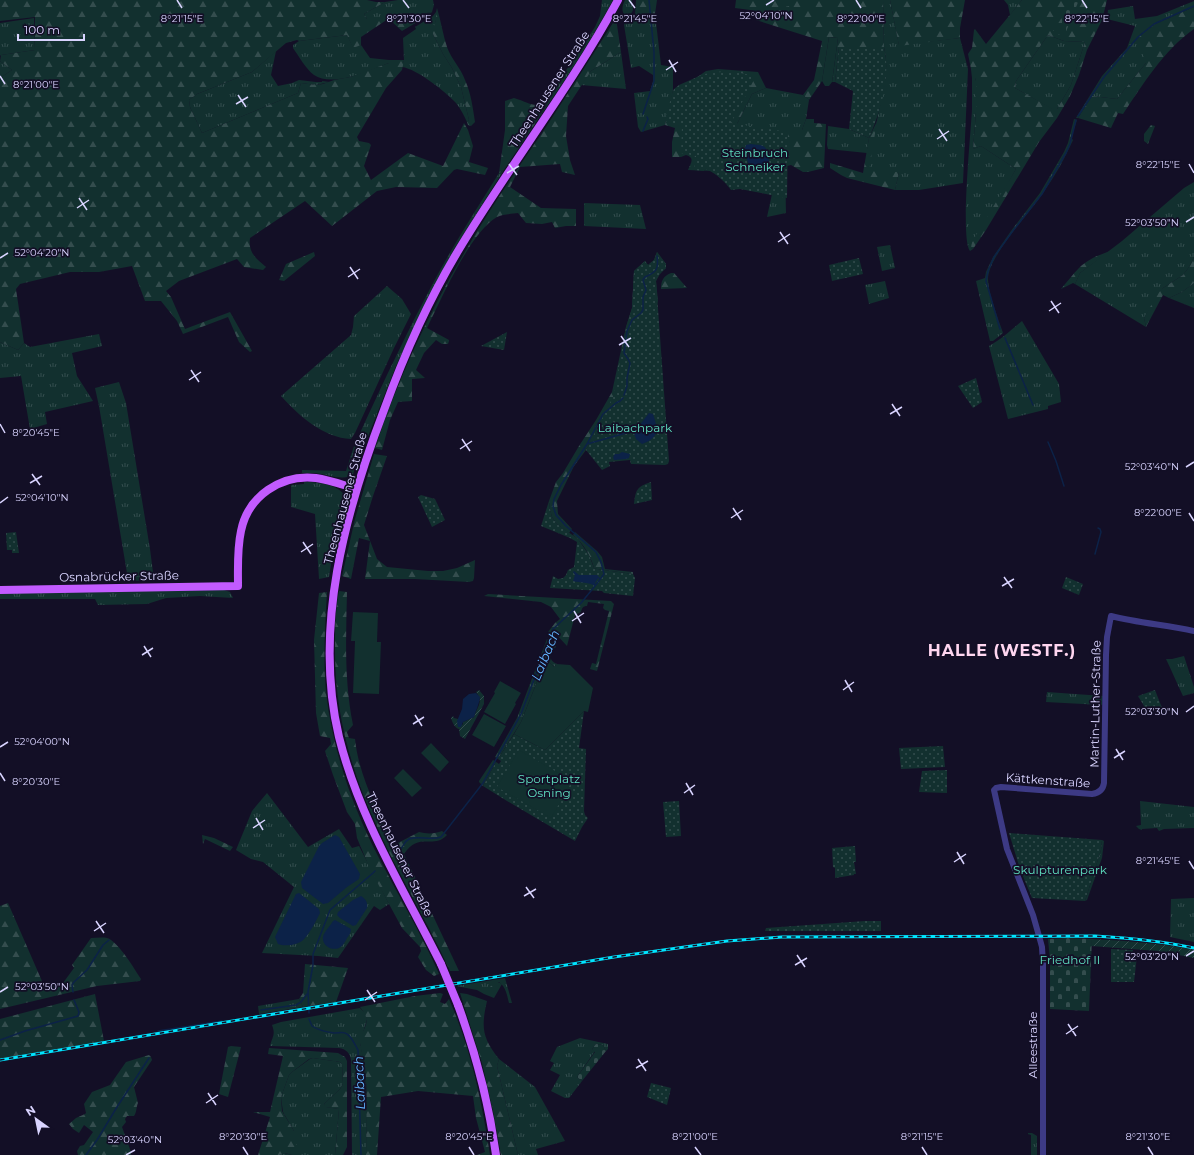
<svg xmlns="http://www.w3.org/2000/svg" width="1194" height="1155" font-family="Montserrat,sans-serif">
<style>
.grass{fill:url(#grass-tufts)}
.forest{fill:url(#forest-firs);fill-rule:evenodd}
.cemetery{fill:url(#cemetery-stones)}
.park{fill:url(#park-dots)}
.garden{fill:url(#garden-furrows)}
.pitch{fill:#12302f}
.water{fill:#0c2248}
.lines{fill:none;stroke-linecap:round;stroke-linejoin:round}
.stream{stroke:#0c2248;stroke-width:1.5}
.minor{stroke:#3d3a85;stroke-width:6}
.major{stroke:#c25bff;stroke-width:8}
.rail-casing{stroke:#00e5ff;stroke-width:3}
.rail{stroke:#130f26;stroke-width:1.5;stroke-dasharray:4.5;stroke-linecap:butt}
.major-bridge{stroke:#c25bff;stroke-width:8}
.ticks{fill:none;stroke:#d9d4ff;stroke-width:1.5}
.labels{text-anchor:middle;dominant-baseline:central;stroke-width:3.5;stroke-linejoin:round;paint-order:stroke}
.street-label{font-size:12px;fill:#d9d4ff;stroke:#130f26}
.park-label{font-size:12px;fill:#5fe0c0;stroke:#130f26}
.water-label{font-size:13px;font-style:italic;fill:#62b6ff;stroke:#130f26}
.district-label{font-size:16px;font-weight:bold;letter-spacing:1px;fill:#ffd6f0;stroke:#130f26}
.ticks-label{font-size:10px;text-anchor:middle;fill:#d9d4ff;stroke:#130f26;stroke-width:3.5;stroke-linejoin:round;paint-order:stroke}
</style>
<defs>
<pattern id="grass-tufts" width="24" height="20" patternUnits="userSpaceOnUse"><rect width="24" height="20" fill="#12302f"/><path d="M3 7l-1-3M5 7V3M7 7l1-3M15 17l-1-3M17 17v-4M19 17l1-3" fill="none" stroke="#344d4e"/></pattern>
<pattern id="forest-firs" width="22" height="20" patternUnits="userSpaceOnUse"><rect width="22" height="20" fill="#12302f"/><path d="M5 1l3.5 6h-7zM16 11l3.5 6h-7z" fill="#344d4e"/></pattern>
<pattern id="cemetery-stones" width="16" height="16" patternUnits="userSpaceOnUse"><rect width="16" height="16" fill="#12302f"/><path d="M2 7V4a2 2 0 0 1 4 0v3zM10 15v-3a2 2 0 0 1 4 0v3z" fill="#344d4e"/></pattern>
<pattern id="park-dots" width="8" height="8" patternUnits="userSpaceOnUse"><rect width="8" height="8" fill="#12302f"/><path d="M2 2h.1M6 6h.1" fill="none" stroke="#344d4e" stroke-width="1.8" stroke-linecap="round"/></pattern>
<pattern id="garden-furrows" width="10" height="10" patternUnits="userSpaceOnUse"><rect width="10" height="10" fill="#12302f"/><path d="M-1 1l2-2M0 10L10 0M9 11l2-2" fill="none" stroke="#344d4e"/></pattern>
</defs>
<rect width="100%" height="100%" fill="#130f26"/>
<path class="grass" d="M398,0H433L434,5L432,12L391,19H367L364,14L385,2Z
M602,0H613C590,42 564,82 537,121L547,104L543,105L595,27L600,16Z
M625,0H632C632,3 633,7 633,10C630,20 617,15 625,0Z
M883,0H890L899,45L960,38L968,69L963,183L919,190H895L899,172H868C871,154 873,137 877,120C882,96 890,72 884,47Z
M1004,0H1022L1010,15L1008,5Z
M1194,1V7L1155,24L1146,63L1117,99L1092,96L1078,118H1076L1102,76L1127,48L1135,26L1107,19L1108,10L1133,6L1135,19L1157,16Z
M436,12V20L433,34L443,54L452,68L461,87L469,120L467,122C464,116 461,109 456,103C446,92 417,69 402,67L404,60L403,38L416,29L415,27L433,16Z
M655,14L661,65L673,67V91L665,125L641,132L638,127L634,93L650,91L653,81V75L639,66L631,68L624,25Z
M34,18L35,50L1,55L0,56V23Z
M347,35L353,47L361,45L370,58L389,60V63C370,70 333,88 314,75C306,69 298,55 293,48V45L299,41Z
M1048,35L1064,41L1085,42L1071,85L1057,109H1052L1015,88L1016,81Z
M276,51L271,75L278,86L292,83L299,80L316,82H322V81L330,82L316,85L301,83L298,93L202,133L190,107L189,100L197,94L252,72Z
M621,52L626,89L581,85L591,71Z
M0,61L12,70L0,78Z
M972,78H975L976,81V112L973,149L981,146L1016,169L973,245L971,248L973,249L970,251C960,238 971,132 972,109C972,98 972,88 972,78Z
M766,88L803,95L809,100L806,119L802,130H787C787,158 785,186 786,213L767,217L772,194L730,187L712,171L739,120L752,94Z
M1074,119L1077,120L1071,138L1073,140C1065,158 1055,176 1043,193C1030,213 987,257 988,280C989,296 998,318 1003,333L993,341H990L976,281L985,278L986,272L993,257L1011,231L1040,193L1064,152L1068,143Z
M828,126L849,129L869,138L867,153L828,149L827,145Z
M504,170L454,249L430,295L396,366L367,439L364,445L360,442L358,440L360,433C383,383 406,334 432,285C452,247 476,210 499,173Z
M1194,182V257L1189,267L1183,275L1163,288L1144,318L1146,327L1075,284L1080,273L1122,241L1184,188Z
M584,203L640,205L646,229L584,226Z
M890,245L895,268L882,271L877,247Z
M885,281L889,298L869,304L865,285Z
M1194,283V308L1169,298L1182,292Z
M387,286L402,299L411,314L394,348L355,433L351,439C324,438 299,416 281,396L351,335L353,327L354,316Z
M1022,321L1059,384L1061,402L1048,406V409L1008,419L989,346C1002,339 1011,330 1022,321Z
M99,334L102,346L72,353L77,376L93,401L45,412L47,424L30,429L21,376L0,378V342L18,350L24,343L30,347Z
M119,382L126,403L150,549L154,580L130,581L128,579L99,406L95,388Z
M354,446L361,452L353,474C345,482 326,474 315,473C311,473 307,473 302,473V470L346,471Z
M304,482C317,482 340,484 346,498L333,551L329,577L319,579L315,514L291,507V485L304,484Z
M224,590L230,592L233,598L200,596L166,598L147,604L98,605L95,599H0V592Z
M547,639C551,641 554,643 556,647L551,651C549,657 551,662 557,664L554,667L546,659L521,722L498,759L495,757L517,718Z
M1184,656L1194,687V693L1183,696C1177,684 1172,671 1166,659H1172Z
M1047,692L1103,696L1102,705L1046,702Z
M493,760L496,762L483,786L479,782V781Z
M267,793L308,847L339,829L352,848L359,846L389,904L380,910L374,906L338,958L318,956L262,953L294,887L263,862L251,859L236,850L252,811Z
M1140,801L1194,807V828L1164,829L1159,831L1157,828L1142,829V830L1139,829L1136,826L1141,825Z
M1102,840L1104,841L1102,858L1087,900L1085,901L1101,850Z
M1194,898V942L1170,937L1171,899Z
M505,978L512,1003H509C507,995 506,987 499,982L484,992V994L477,990L456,986Z
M299,999L303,1007L259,1014L258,1006Z
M360,1008L365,1013L367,1019L360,1043L365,1067L367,1110L366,1155H352L351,1060C350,1053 346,1049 339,1048L270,1046C272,1037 276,1035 272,1025L281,1022Z
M580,1038L608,1044V1049L606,1051L603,1045L596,1044L592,1049L595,1051L577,1077L582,1081L569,1098H565L551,1091L560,1075L550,1070L554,1063L550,1061L557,1047Z
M313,1058L340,1062L342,1064L343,1084L340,1089L324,1104L326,1107L339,1109L335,1155H279L284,1153L292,1155L294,1131L283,1112L281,1097L289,1075L292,1072L310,1059Z
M499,1059L535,1087L565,1141L536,1149L538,1155H518L497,1066Z
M1028,1133H1032L1037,1136V1155H1031V1135L1028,1134Z"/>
<path class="forest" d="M0,0H367L376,2H385L364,14L367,19H391L432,12L429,15L402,31L391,21H385L361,37V45L353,48L347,35L299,41L297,40L286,43L252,72L197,94L189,100L190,107L202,133L298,93L301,83L316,85L323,84L334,80L350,77L389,63V60H404L402,70L386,88L357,137L359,141L369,143L371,145L364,166L371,180L408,153L443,166L464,123L468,130L473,146L469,162L488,168L485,175L457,169L454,170L437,188L396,187L377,191L332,226L305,201L250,238C248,253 256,258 266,267L263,270L244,267L237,259L179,281L166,291L171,297L185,329L230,312L252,351L250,352L239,342L228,317L183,334L177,321L161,301H145L132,266L99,272H70L20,284L16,289L24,343L18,350L0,342V78L12,70L0,61L1,55L35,50V17L0,21Z
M636,0H657L655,14L624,25V21C626,17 632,18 635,14Z
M736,0H883L884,47H839L835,82H832L838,38L829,37L822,81L809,100L803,95L814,80L822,41L756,20L758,11L735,8Z
M890,0H965L960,28V38L899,46Z
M1022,0H1107L1102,20L1087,50L1079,75L1070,96L1057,118L1039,142L986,230L973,249L971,248L972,242L1016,169L981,146L973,149L976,112V81L975,78H972L971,69L968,54L972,48L974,30L975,29L986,44ZM1048,35L1064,41L1085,42L1071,85L1057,109H1053L1015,88L1016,81Z
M1194,7V29C1163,51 1144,83 1123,114L1118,113L1111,128L1078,118L1092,96L1117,99L1146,63L1138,37L1155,24Z
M437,8C441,21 443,35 447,47C451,59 461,68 465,80C471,93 473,109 475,122L471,126L468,125L467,122L469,120L461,87L452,68L443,54L433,34V29L436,20V12Z
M616,18L621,52L591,71L568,106L566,136L570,160L575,175L562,172L560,164L520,167L510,187L541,208L576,209V226H566L555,228L552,222L542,224L526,223L518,213C512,214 502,214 497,217C470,232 441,300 427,328L449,340V341L448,344H442L436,340L424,353L416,370L425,378L412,379V401L398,402L390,420L382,450L375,448C398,379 429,312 466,250C489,210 516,171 542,133C567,95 592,56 616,18Z
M718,69L758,72L766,88L752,94L739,120L712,171L688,170C690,164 696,158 686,155L681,157H672V142L675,128L665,125L673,91L693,80L706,71Z
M514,98C528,102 532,108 547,103L537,121L504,170L499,173L505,130V101Z
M806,119H814V123L826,124L824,168L808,172H803L791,165L787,166V130H802Z
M877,121L869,171L899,172L895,190L847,178L841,175L830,168V163L863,173L869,138Z
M1151,125L1155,126L1148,144L1144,141V134Z
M1110,251L1080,273L1075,284L1073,283L1061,289C1067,282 1073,274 1079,268C1088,259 1099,255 1110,251Z
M314,252L315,256L284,281L279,280L286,264Z
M657,252L666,264V268L658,276L656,281L658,301L624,381L586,450L574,466L557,501L558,514L572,529L569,533L557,524L552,517L550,509L549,501L556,482L563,473L579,446L596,420L612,392L626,327L632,308L634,271L645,261L648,265L654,260Z
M1194,257V283L1182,292L1169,298L1163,295L1146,327L1144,318L1158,293L1163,288L1183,275L1189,267Z
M671,273H674L687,288L661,289C661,281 663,276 671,273Z
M374,454L387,456L373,496L364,525L377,559L387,567L428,571H443L457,568L475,560L474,578L473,581L469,582L415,579H365L370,541L359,538L351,579L342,576L355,519Z
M575,532L597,551L602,557L605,569L633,572V574L597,569L594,568C591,556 583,543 573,535Z
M339,591L347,592C346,636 344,681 353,725L347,732L349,738L355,739C359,777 378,811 394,845L419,832C426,834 435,834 442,831L447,835C433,850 419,831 404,854L459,971H450C427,920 397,873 375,822C350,768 335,711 335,652C335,632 335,611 339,591Z
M327,592C325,626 323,659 326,692C332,748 352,806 378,856C398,895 421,933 439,974L434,976L426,970L418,957L421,951L420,947L402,928L370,869L357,838L355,824L347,812L333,775L325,751L331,744L330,738L320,736L316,713L314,640L319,593Z
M488,594L611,601L614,604L597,671L590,669L592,663L596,664L609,611L605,610L603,608L604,604L588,602L587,606C583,606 582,608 581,612L575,615L567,646L556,634L553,637L548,632L555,623L560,619L551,607L541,602L484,596Z
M202,835L214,838L233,847L230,851L205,839L203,844Z
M8,903L45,988L63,983L74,968L72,965L91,938C96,938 102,937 107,938C118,941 135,970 141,979L140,981L97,986L0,1009V906Z
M305,964L348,968L336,1002L303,1007L299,999L303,993Z
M497,982L500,983L502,984L494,998L484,994V991Z
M440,993L443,994L440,1002L445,1004L449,999C471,1049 482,1102 490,1155H477L485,1152L476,1118L473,1096L418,1091L381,1097L377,1155H366C366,1126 368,1097 365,1068C364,1060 361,1052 360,1043C359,1034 369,1026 366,1017C365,1013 362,1010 360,1007L415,996Z
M460,993L467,994L487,1001C481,1027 482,1038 499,1059L497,1066L518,1155H501L493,1111L482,1063Z
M95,994L104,1041L0,1059V1019Z
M231,1046L241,1047L228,1097L219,1094L228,1047Z
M269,1048L338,1053L345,1057L347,1061V1147L343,1155H335L339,1109L325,1107L324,1104L340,1089L343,1084L342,1064L340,1062L313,1058L309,1059L292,1072L289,1075L281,1097L282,1111L294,1131L297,1152L292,1155L285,1153L279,1155H258L270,1117L253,1112H270L283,1056L268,1054Z
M149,1055L151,1057L152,1060L134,1087L138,1103C136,1107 137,1112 134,1116H127L125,1119L126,1122L122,1127L131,1152V1155H78L77,1151L80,1146L84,1145L93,1132L84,1125L79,1133L73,1129L69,1124L76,1118L85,1114L86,1113L84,1104L92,1092L110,1085L126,1062Z"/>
<path class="cemetery" d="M1073,0H1079L1065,34L1060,33L1059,35L1052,33Z
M789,6L791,18L777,21L775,9Z
M1067,938L1092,939L1089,1011L1050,1009V960L1048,939Z
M596,1044L603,1045L606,1051L582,1081L577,1077L595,1052L592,1049Z"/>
<path class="park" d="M839,47H884C891,77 881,111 869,138L849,129L853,91L835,82Z
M730,71L756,76L731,123L788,132L787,198L740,189L731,190C722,178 718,175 704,168V171L694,170L696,156L681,153L682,125L665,121L672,94L674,89L679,85L704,74Z
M657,252L666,264V268L661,272L656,281L669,461L668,464L665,465L631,464L630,460L609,462L610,466L602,470L586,450L614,395L626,327L632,308L634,271L645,261L648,265L654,260Z
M859,258L863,274L832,281L829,265Z
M507,332L504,350L481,346Z
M976,378L982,402L973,408L958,386Z
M651,482L652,500L634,504C636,490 636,487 651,482Z
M421,495L435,499L445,520L432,527L418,497Z
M549,501L550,509L552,517L557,524L578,539L589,555L594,568L597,569L633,574L635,578L633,596L604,593L602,591L550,588L553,576L558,579L563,578L566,575L568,570L574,567L577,542L570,538L541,526Z
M16,532L19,553H12V550H7L6,533Z
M1066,577L1083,584L1079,595L1062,588Z
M1155,690L1164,713L1144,712V706L1138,696Z
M584,711L579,748L586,749L584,811L585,815L588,818L582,827L575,841L507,801L483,786L496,762L499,764L501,761L498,759L514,734L545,750Z
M943,746L945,767L901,769L899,748Z
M947,770V793L919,792L922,771Z
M679,801L681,836L666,837L663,802Z
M1009,833L1102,840L1101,850L1085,901L1032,898L1020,869Z
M855,846L856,862H854L856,874H854V875L835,878V868L833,867L832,848Z
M865,921H881V931H765L766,928Z
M1111,949L1133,950V955L1137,956L1134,982H1111Z
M651,1083L671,1088L667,1105L647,1097Z"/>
<path class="garden" d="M479,690L484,696V704L465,739L460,736L459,729C455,728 452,722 451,718L453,716L454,718L458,719L463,725V722L474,717C477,706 484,702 476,692Z
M1092,939C1126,941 1160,943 1194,950V958L1158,951L1091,946Z"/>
<path class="pitch" d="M829,37L838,38L832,82L829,86H825L822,81Z
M353,612L378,613L377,642H381L379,694L353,693L355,641H351Z
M546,659L554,667L557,664L570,665L593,688L588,712L584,711L545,750L514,734L521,722Z
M500,681L521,693L515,703L516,704L505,724L484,712L495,693L494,692Z
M484,714L506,726L494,747L472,735Z
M431,743L449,762L440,772L421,753Z
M519,750L572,781L551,818L497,787Z
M403,769L422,788L412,797L394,778Z"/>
<path class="water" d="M751,144C755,145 759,144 763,146C770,149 770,165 767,171L760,172L751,171L744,151L746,145Z
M649,413L653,414C658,429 660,438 642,444L636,439L633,430L639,426Z
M622,452L630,454L629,458L626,459L614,460L613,457L615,454H619Z
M574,571L579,575H597L601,579L600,580L598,578L595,583L596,585L595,586C589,582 581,583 573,581L575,575L573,572Z
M476,693L480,697C479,705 476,710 474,717L463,722L461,727H458L457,721L462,709L463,699L469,694Z
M335,835L339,837L360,874L359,879L347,887L328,903L323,904L302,888L301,882L319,846L322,843Z
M299,893L319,909L320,913C316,921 311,931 305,938C300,945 285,947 278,944L275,937L296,894Z
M361,896C366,899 368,903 367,908L356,925L353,926L340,918L337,915L338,912L353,900Z
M335,920L351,929C351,933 349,935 347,938C345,942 343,946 339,948C332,951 322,946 323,937C324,932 330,926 333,921Z"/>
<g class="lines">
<path class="stream" d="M643,114L654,81V52L649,0
M1078,116L1104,77L1138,37L1154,24L1194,6
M643,131L648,119L647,117
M1000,329L986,281L988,271L994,257L1012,232L1042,194L1066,153L1070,144L1076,120
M1005,338L1033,405
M624,395L627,386V378L630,363L628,359L624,353L627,331L632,320L641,313L643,310V297L646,290L643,280L645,277C656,272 659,270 657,256
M1048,442L1056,461L1064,486
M587,444L633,431
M1095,554L1101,532L1100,529L1098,528
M398,851C404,848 403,842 409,839C419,835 431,841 441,837L483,783L521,714L553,629L581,603L595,586L604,574L601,562L596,552L566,526L556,515L553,506L554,499L561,485L587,444L603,414L616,403L620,401L623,398
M73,992L72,985L74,982L87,970L103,945L109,940
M261,1010L296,1005L301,1002L307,994
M309,1013L308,992L313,965V954L330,910L373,873L375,871
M309,1019L312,1026C318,1030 326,1032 334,1033C339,1033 343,1031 347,1034C352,1037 355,1045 358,1050L361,1155
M158,1031L222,1021
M0,1040L25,1031L78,1016L79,1012L74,1000
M86,1155L97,1140L117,1107L149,1058"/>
<path class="minor" d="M1043,1155V964L1042,947L1039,936L1033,915L1007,849L994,790L996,788L1001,787L1092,794C1099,793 1103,790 1104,783L1106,655L1107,637L1111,616C1138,623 1167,625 1194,631"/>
<path class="major" d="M0,590L238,586C238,568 237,549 241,531C248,496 281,474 316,478C330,480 343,485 357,489
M441,964C404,890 359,818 339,737C313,628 345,512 384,410C404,355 428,301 458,251C509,166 571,87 618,0
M458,1005C476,1054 489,1104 496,1155"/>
<g class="rail-casing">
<path id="rail" d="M0,1060L614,957L727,941L782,937L1095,936C1128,938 1161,941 1194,948"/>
</g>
<use href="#rail" class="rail"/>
<path class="major-bridge" d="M441,964L458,1005"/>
</g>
<path class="ticks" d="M177,0L182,8M403,0L409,8M629,0L635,8M856,0L861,8M1082,0L1087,8M766,5L774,0M669,60L676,72M666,70L678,62M0,76L5,84M238,95L246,107M236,104L248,97M939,129L947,141M937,139L949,131M509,164L517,175M1189,164L1194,173M507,173L519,166M79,198L87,210M77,208L89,200M1186,222L1194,217M780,232L788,244M778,242L790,234M0,258L8,253M350,267L358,279M348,277L360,269M1051,301L1059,313M1049,311L1061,303M621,336L629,347M619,345L631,338M191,370L199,382M189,380L201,372M892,404L900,416M890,414L902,407M0,424L5,433M462,439L470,451M460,449L472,441M1186,467L1194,462M32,474L40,485M30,483L42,476M0,503L8,497M733,508L741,520M1189,513L1194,521M731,518L743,510M303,542L311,554M301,552L313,544M1004,577L1012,588M1002,586L1014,579M574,611L581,623M572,621L584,613M144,646L151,657M142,655L153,648M845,680L852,692M843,690L854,682M1186,712L1194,706M415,715L422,726M413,724L424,717M0,747L8,742M1116,749L1123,760M1114,758L1125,751M0,773L5,781M686,783L693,795M684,793L695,785M256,818L263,830M253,828L265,820M957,852L964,864M1189,861L1194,869M954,862L966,854M526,887L534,898M524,896L536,889M96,921L104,933M94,931L106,923M797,955L805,967M1186,956L1194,951M795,965L807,958M367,990L375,1002M0,992L8,987M365,1000L377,992M1068,1024L1076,1036M1066,1034L1078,1026M638,1059L646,1071M636,1068L648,1061M208,1093L216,1105M206,1103L218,1095M243,1147L248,1155M469,1147L474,1155M695,1147L701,1155M922,1147L927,1155M1148,1147L1153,1155M126,1155L135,1150"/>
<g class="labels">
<g class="street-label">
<text transform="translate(549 89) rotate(-57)">Theenhausener Straße</text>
<text transform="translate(345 498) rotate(-75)">Theenhausener Straße</text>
<text transform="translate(119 576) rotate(-1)">Osnabrücker Straße</text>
<text transform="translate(1095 704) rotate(-89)">Martin-Luther-Straße</text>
<text transform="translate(1048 780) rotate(4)">Kättkenstraße</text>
<text transform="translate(400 854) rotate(64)">Theenhausener Straße</text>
<text transform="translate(1032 1045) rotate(-90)">Alleestraße</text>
</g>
<g class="park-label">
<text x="755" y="152">Steinbruch<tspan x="755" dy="14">Schneiker</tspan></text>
<text x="635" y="427">Laibachpark</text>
<text x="549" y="778">Sportplatz<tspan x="549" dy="14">Osning</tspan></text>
<text x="1060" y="869">Skulpturenpark</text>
<text x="1070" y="959">Friedhof II</text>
</g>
<g class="water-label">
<text transform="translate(545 655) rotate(-67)">Laibach</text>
<text transform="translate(359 1083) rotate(-92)">Laibach</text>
</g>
<g class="district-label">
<text x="1002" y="650">HALLE (WESTF.)</text>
</g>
</g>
<g class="ticks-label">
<text x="766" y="19">52°04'10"N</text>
<text x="409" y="22">8°21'30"E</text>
<text x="182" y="22">8°21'15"E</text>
<text x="635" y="22">8°21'45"E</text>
<text x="861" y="22">8°22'00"E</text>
<text x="1087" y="22">8°22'15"E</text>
<text x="36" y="88">8°21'00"E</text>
<text x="1158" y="168">8°22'15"E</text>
<text x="1152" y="226">52°03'50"N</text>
<text x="42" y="256">52°04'20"N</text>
<text x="36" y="436">8°20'45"E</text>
<text x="1152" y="470">52°03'40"N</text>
<text x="42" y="501">52°04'10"N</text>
<text x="1158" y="516">8°22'00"E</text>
<text x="1152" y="715">52°03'30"N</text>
<text x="42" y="745">52°04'00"N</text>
<text x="36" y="785">8°20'30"E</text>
<text x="1158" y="864">8°21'45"E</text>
<text x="1152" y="960">52°03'20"N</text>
<text x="42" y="990">52°03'50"N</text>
<text x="243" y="1140">8°20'30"E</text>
<text x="469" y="1140">8°20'45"E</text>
<text x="695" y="1140">8°21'00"E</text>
<text x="922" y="1140">8°21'15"E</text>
<text x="1148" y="1140">8°21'30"E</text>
<text x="135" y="1143">52°03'40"N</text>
</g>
<g transform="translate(36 1119) rotate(327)" stroke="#130f26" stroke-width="3" paint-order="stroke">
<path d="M0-3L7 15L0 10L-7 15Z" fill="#d9d4ff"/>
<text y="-6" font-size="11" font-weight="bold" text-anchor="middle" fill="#d9d4ff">N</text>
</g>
<path d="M18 34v6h66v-6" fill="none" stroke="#d9d4ff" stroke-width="2"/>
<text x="24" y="34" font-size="12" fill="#d9d4ff" stroke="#130f26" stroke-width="3" paint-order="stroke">100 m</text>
</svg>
